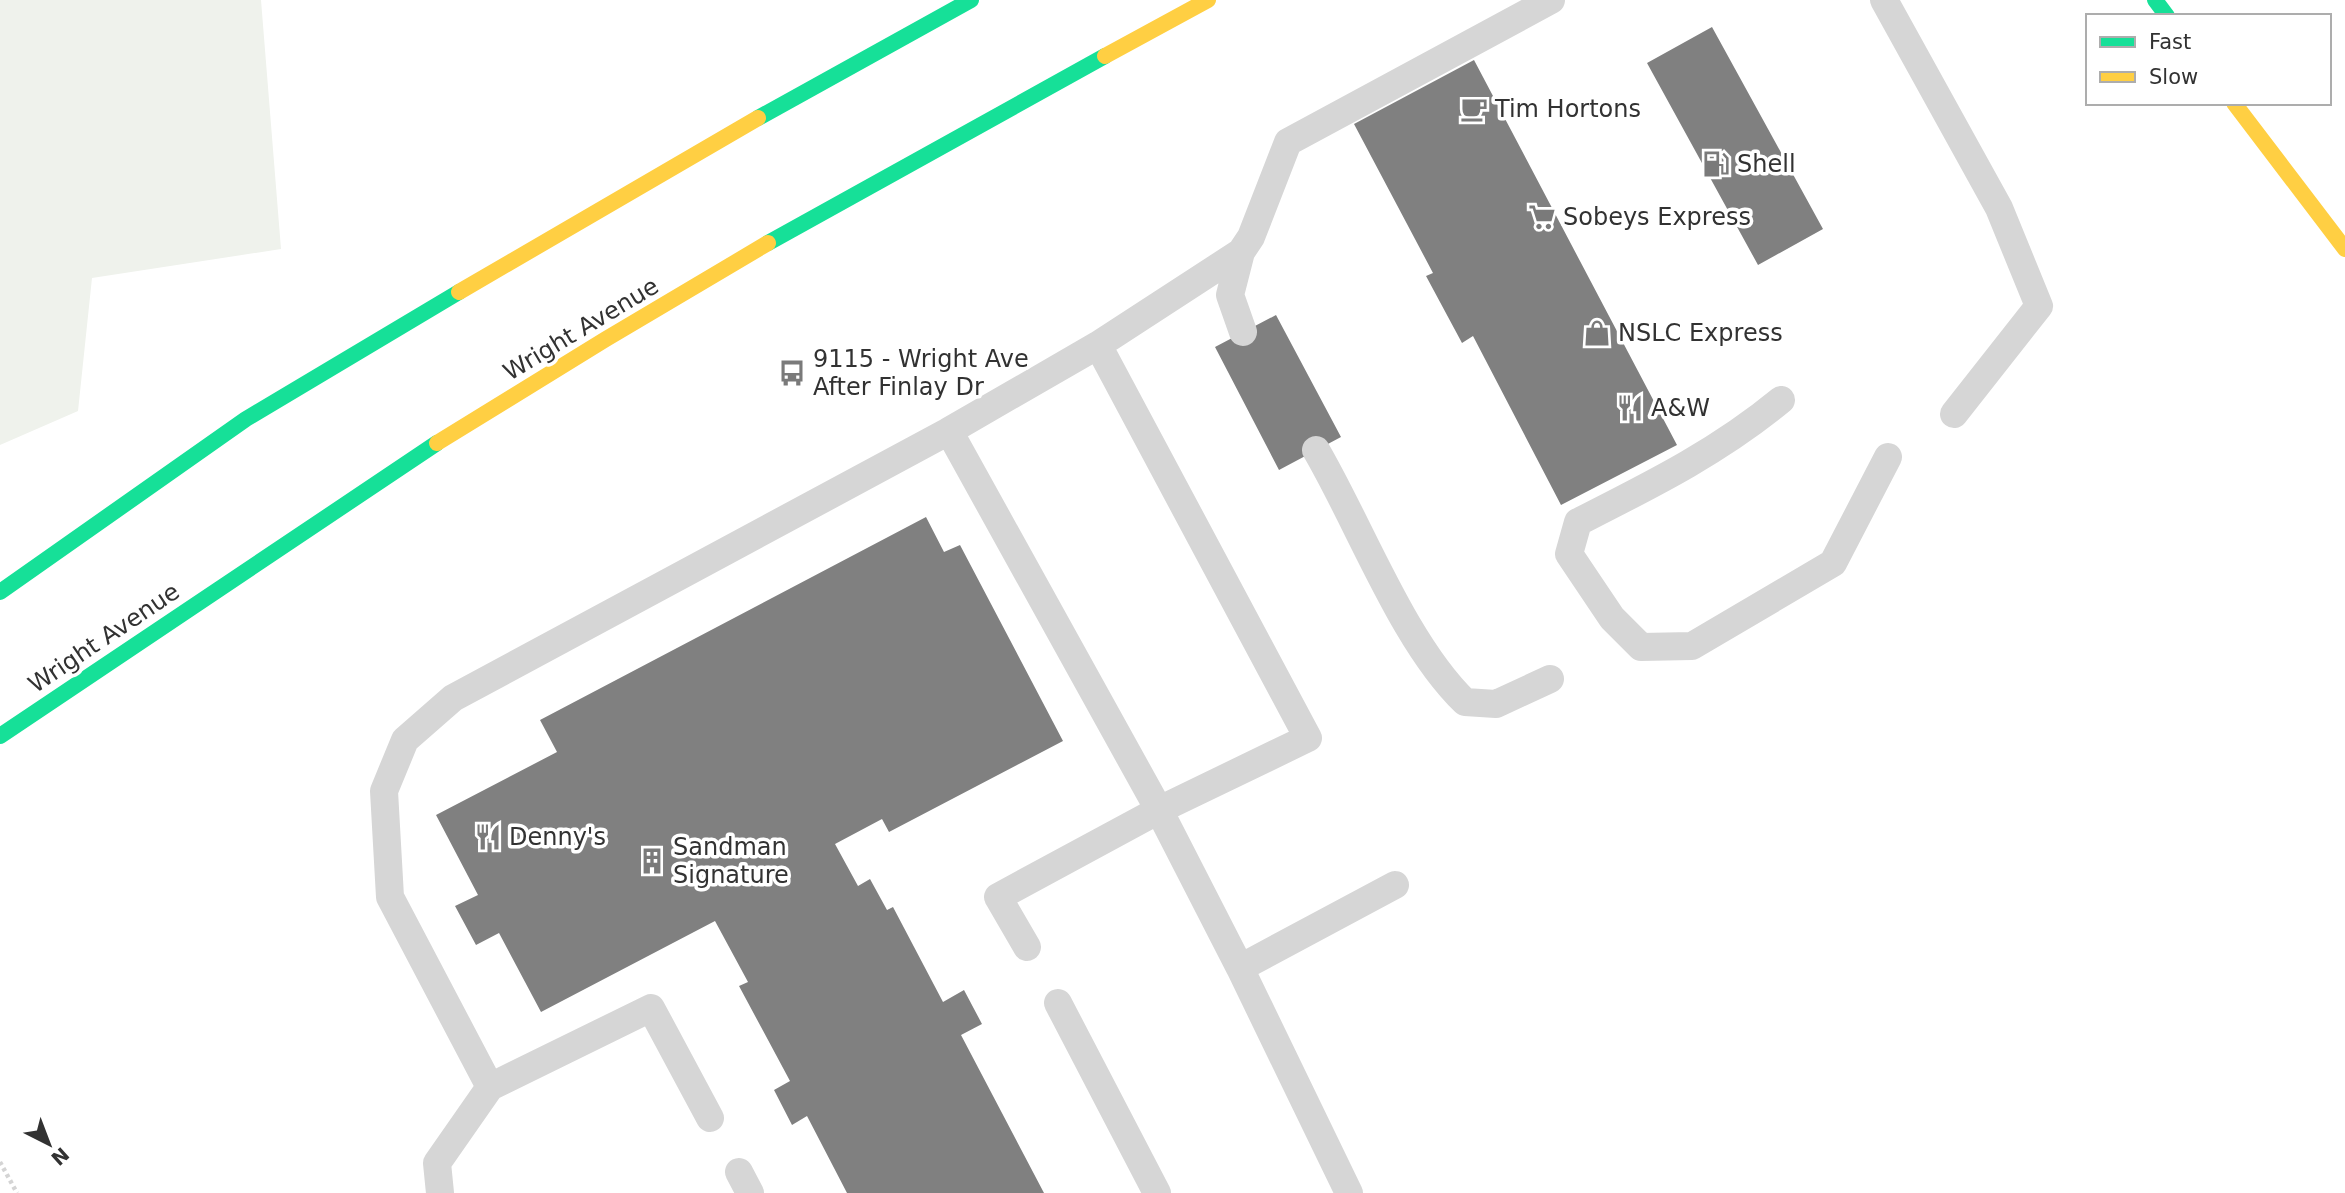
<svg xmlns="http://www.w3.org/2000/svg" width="2345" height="1193" font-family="'DejaVu Sans',sans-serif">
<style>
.green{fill:#eff2ec}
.building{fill:#808080}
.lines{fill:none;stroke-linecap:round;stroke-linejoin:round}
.path{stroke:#d4d4d4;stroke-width:4.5;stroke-dasharray:3.5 3.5;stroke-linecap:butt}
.lane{stroke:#d6d6d6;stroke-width:28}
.fast{stroke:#16e098;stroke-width:16}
.slow{stroke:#ffcf43;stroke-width:16}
.labels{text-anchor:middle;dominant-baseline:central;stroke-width:7;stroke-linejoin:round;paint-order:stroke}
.poi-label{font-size:24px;fill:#323232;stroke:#fff;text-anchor:start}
.street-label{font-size:24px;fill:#323232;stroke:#fff}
</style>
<rect width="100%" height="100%" fill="#fff"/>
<path class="green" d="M0,0H261L281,249L92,278L78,411L0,445Z"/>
<path class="building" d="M1712,27L1823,229L1758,265L1647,63Z
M1474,60L1677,445L1561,505L1473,336L1462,343L1426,276L1433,273L1354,124Z
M1276,315L1341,437L1279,470L1215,347Z
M926,517L944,552L960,545L1063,741L889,832L882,819L835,844L858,886L870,879L887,910L893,907L943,1002L964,990L982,1024L961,1035L1044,1193H847L807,1116L792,1125L774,1090L790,1081L739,986L748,982L715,921L541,1012L499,933L476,945L455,906L478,895L436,815L557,752L540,720Z"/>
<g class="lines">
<path class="path" d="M0,1162L17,1193"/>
<path class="lane" d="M1884,0L1999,208L2039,306L1954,414
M1241,252L1230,295L1243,332
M1098,345L1308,738L1159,810L1240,968L1349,1193
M1781,400C1718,452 1651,485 1578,522L1569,554L1612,618L1641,647L1692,646L1833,563L1888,457
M949,431L1098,345L1241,252L1251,237L1288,142L1551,0
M1316,450C1361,527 1403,642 1465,702L1496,704L1550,679
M1240,968L1395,885
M1058,1003L1157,1193
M490,1087L390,897L384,791L405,740L453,698L949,431L1159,810L998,897L1027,947
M739,1172L750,1193
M440,1193L437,1163L490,1087L651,1008L710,1118"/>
<path class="fast" d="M2155,0L2167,16
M758,118L971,0
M768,243L1105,56
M0,592L246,419L459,292
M0,736L437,443"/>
<path class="slow" d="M1105,56L1208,0
M2234,103L2345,249
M459,292L758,118
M437,443L606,339L768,243"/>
</g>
<defs>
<g id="cafe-bare" transform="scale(2.1)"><path d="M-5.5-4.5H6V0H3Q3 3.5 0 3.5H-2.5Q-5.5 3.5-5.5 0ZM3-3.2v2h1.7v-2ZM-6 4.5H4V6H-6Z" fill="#7a7a7a" stroke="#fff" stroke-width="2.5" paint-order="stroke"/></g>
<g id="fuel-bare" transform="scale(2.1)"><path d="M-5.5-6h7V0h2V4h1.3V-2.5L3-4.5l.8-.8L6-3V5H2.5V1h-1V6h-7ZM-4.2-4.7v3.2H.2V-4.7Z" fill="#7a7a7a" stroke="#fff" stroke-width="2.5" paint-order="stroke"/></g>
<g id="supermarket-bare" transform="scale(2.1)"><path d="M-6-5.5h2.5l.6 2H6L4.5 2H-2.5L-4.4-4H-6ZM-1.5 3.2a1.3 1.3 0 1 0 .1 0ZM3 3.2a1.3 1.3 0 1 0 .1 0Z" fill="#7a7a7a" stroke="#fff" stroke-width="2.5" paint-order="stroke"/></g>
<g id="shop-bare" transform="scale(2.1)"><path d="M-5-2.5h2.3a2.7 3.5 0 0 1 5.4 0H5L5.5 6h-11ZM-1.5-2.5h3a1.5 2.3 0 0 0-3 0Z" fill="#7a7a7a" stroke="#fff" stroke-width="2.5" paint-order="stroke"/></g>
<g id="bus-bare" transform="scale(2.1)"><path d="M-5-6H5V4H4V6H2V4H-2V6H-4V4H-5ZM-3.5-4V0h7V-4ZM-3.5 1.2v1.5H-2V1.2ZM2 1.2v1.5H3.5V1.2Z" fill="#7a7a7a" stroke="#fff" stroke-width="2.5" paint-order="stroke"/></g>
<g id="restaurant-bare" transform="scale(2.1)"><path d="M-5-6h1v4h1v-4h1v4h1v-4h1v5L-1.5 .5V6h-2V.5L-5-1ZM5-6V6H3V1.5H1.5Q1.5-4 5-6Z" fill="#7a7a7a" stroke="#fff" stroke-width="2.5" paint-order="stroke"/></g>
<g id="building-bare" transform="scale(2.1)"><path d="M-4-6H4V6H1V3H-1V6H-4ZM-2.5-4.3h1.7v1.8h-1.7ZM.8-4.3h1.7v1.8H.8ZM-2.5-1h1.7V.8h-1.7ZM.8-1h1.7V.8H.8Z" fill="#7a7a7a" stroke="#fff" stroke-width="2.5" paint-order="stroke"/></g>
</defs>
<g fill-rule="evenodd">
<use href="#cafe-bare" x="1474" y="109"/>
<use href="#fuel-bare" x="1716" y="164"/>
<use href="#supermarket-bare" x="1542" y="217"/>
<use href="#shop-bare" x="1597" y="333"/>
<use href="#bus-bare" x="792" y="373"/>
<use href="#restaurant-bare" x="1630" y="408"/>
<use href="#restaurant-bare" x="488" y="837"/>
<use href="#building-bare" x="652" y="861"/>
</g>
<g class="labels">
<g class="poi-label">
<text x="1495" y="109">Tim Hortons</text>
<text x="1737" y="164">Shell</text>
<text x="1563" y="217">Sobeys Express</text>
<text x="1618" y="333">NSLC Express</text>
<text x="813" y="359">9115 - Wright Ave<tspan x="813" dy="28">After Finlay Dr</tspan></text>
<text x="1651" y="408">A&amp;W</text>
<text x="509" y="837">Denny's</text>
<text x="673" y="847">Sandman<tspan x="673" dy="28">Signature</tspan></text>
</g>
<g class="street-label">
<text transform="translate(581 329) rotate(-31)">Wright Avenue</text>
<text transform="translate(104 638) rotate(-34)">Wright Avenue</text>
</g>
</g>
<rect x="2086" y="14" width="245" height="91" fill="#ffffff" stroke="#adadad" stroke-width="2"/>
<rect x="2100" y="37" width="35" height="10" fill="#16e098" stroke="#adadad" stroke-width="2"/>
<text x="2149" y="49" font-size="21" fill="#323232">Fast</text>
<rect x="2100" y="72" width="35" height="10" fill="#ffcf43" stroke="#adadad" stroke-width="2"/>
<text x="2149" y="84" font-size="21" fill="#323232">Slow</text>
<g transform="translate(49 1144) rotate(138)" stroke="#ffffff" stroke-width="5" paint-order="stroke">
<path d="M0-5L12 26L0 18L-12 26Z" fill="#323232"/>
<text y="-10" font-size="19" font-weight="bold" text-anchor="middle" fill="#323232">N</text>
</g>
</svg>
